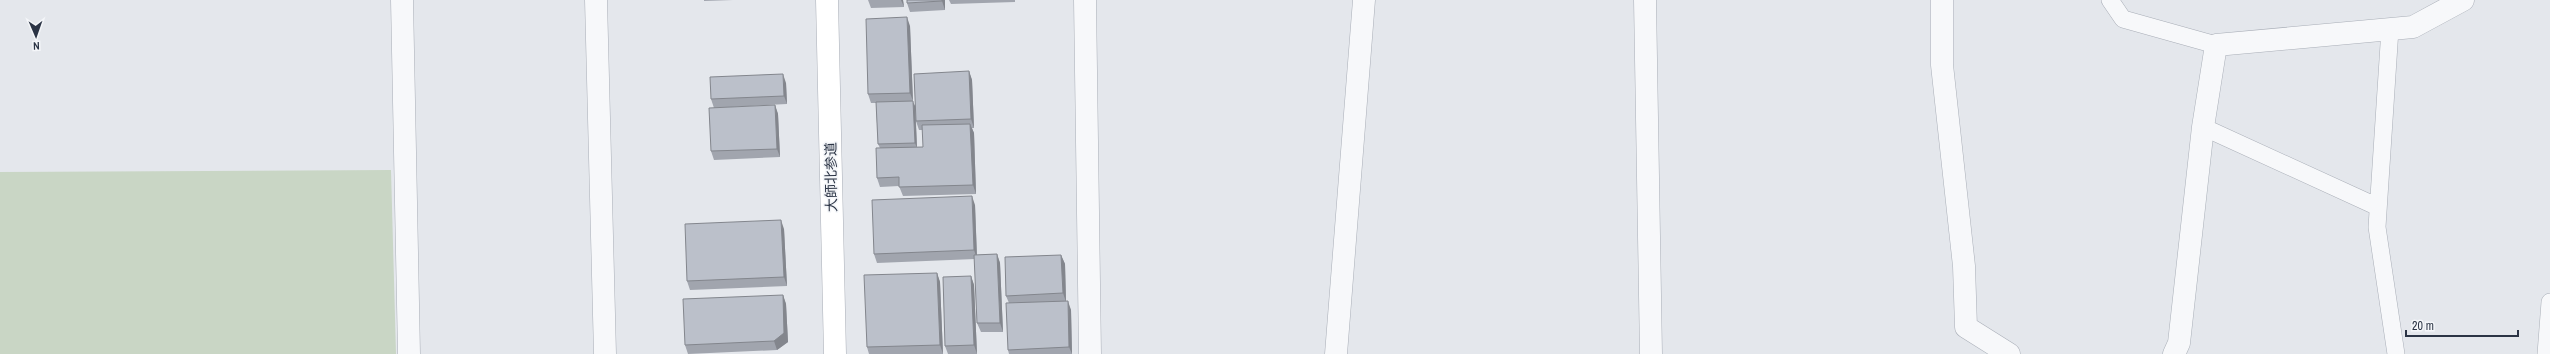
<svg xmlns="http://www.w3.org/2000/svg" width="2550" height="354" font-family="'Archivo Narrow','Noto Sans JP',sans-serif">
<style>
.green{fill:#c9d6c5}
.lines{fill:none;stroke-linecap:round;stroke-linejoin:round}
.lane-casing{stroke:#a9aeb7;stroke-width:18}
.street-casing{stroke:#a9aeb7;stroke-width:23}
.secondary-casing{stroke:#a9aeb7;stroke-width:23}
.lane{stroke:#f7f8fa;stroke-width:17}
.street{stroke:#f7f8fa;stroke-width:22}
.secondary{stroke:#fff;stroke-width:22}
.wall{fill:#a1a5ae;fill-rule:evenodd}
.shaded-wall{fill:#83868d}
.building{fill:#bbc0ca;stroke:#83868d}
.labels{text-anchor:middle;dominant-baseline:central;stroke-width:3;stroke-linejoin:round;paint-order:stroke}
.street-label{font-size:14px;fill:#2b3445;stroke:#f4f6f9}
</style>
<rect width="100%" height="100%" fill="#e4e7ec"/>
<path class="green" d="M391,170L396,354H0V172Z"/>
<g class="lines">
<g class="lane-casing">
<path id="lane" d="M2110,0L2123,19L2216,45
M2390,29L2377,227L2396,354
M2203,127L2378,207
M2546,354L2550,302"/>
</g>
<g class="street-casing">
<path id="street" d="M402,0L409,354
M596,0L605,354
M1085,0L1090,354
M1645,0L1651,354
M1942,0V65L1964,266L1966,327L2009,354
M1336,354L1364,0
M2174,354L2179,343L2203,127L2216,45L2413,27L2463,0"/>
</g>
<g class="secondary-casing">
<path id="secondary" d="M827,0L835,354"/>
</g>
<use href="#lane" class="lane"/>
<use href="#street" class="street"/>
<use href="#secondary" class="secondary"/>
</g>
<path class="wall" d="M704,0H733L704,1Z
M868,0H903L904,7L871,8Z
M945,0V10L910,12L907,3Z
M949,0H1015V2L951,4Z
M910,26L913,102L915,106L969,71L972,80L974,128H972L974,133L976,194L903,196L899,186L880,187L877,178L880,148L878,144L876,103H871L868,94ZM916,121L919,130H923V147H917Z
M786,83L787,104L714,108L711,99Z
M775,105L778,114L780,157L714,160L711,151Z
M975,205L977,255L997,254L1000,263L1003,332H981L977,323L975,259L877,263L874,254Z
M784,229L787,286L690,290L687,281Z
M1061,255L1065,264L1066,301L1071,310L1072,354H1009L1008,350L1009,303L1006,296Z
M937,273L940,282L943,354H869L867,347Z
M971,276L974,285L977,354H948L945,346Z
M783,295L786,304L788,342L777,350L688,354L685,345Z"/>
<path class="shaded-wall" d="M901,0H903L904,7Z
M942,0H945V10L942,1Z
M907,17L910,26L913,102L915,106L917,148L915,143L913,101L910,93Z
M969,71L972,80L974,128L971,119Z
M783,74L786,83L787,104L784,96Z
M775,105L778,114L780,157L777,149Z
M970,124L974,133L976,194L973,185Z
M972,196L975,205L977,259L974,250Z
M781,220L784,229L787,286L784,277Z
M997,254L1000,263L1003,332L1000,323Z
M1061,255L1065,264L1066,302L1063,293Z
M937,273L940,282L943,354L940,345Z
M971,276L974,285L977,354L974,345Z
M783,295L786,304L788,342L777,350L774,341Z
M1068,301L1071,310L1072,354L1069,347Z"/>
<path class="building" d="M907,0H942V1L907,3Z
M907,17L910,93L868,94L866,19Z
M969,71L971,119L916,121L914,74Z
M783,74L784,96L711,99L710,77Z
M913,101L915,143L878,144L876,102Z
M775,105L777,149L711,151L709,108Z
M970,124L973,185L899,187V177L877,178L876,148L923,147L922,125Z
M972,196L974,250L874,254L872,200Z
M781,220L784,277L687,281L685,224Z
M997,254L1000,323H977L974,255Z
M1061,255L1063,293L1006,296L1005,257Z
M937,273L940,345L867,347L864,275Z
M971,276L974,345L945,346L943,277Z
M783,295L784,333L774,341L685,345L683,299Z
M1068,301L1069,347L1008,350L1006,303Z"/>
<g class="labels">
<g class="street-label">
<text transform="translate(831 177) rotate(-91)">大師北参道</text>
</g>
</g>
<g transform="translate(36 36) rotate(178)" stroke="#f4f6f9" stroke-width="3" paint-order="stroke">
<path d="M0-3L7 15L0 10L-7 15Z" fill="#2b3445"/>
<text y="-6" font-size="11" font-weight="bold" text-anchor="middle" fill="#2b3445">N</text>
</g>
<path d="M2406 330v6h112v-6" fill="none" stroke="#2b3445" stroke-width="2"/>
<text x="2412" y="330" font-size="12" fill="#2b3445" stroke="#f4f6f9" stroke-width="3" paint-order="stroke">20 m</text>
</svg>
